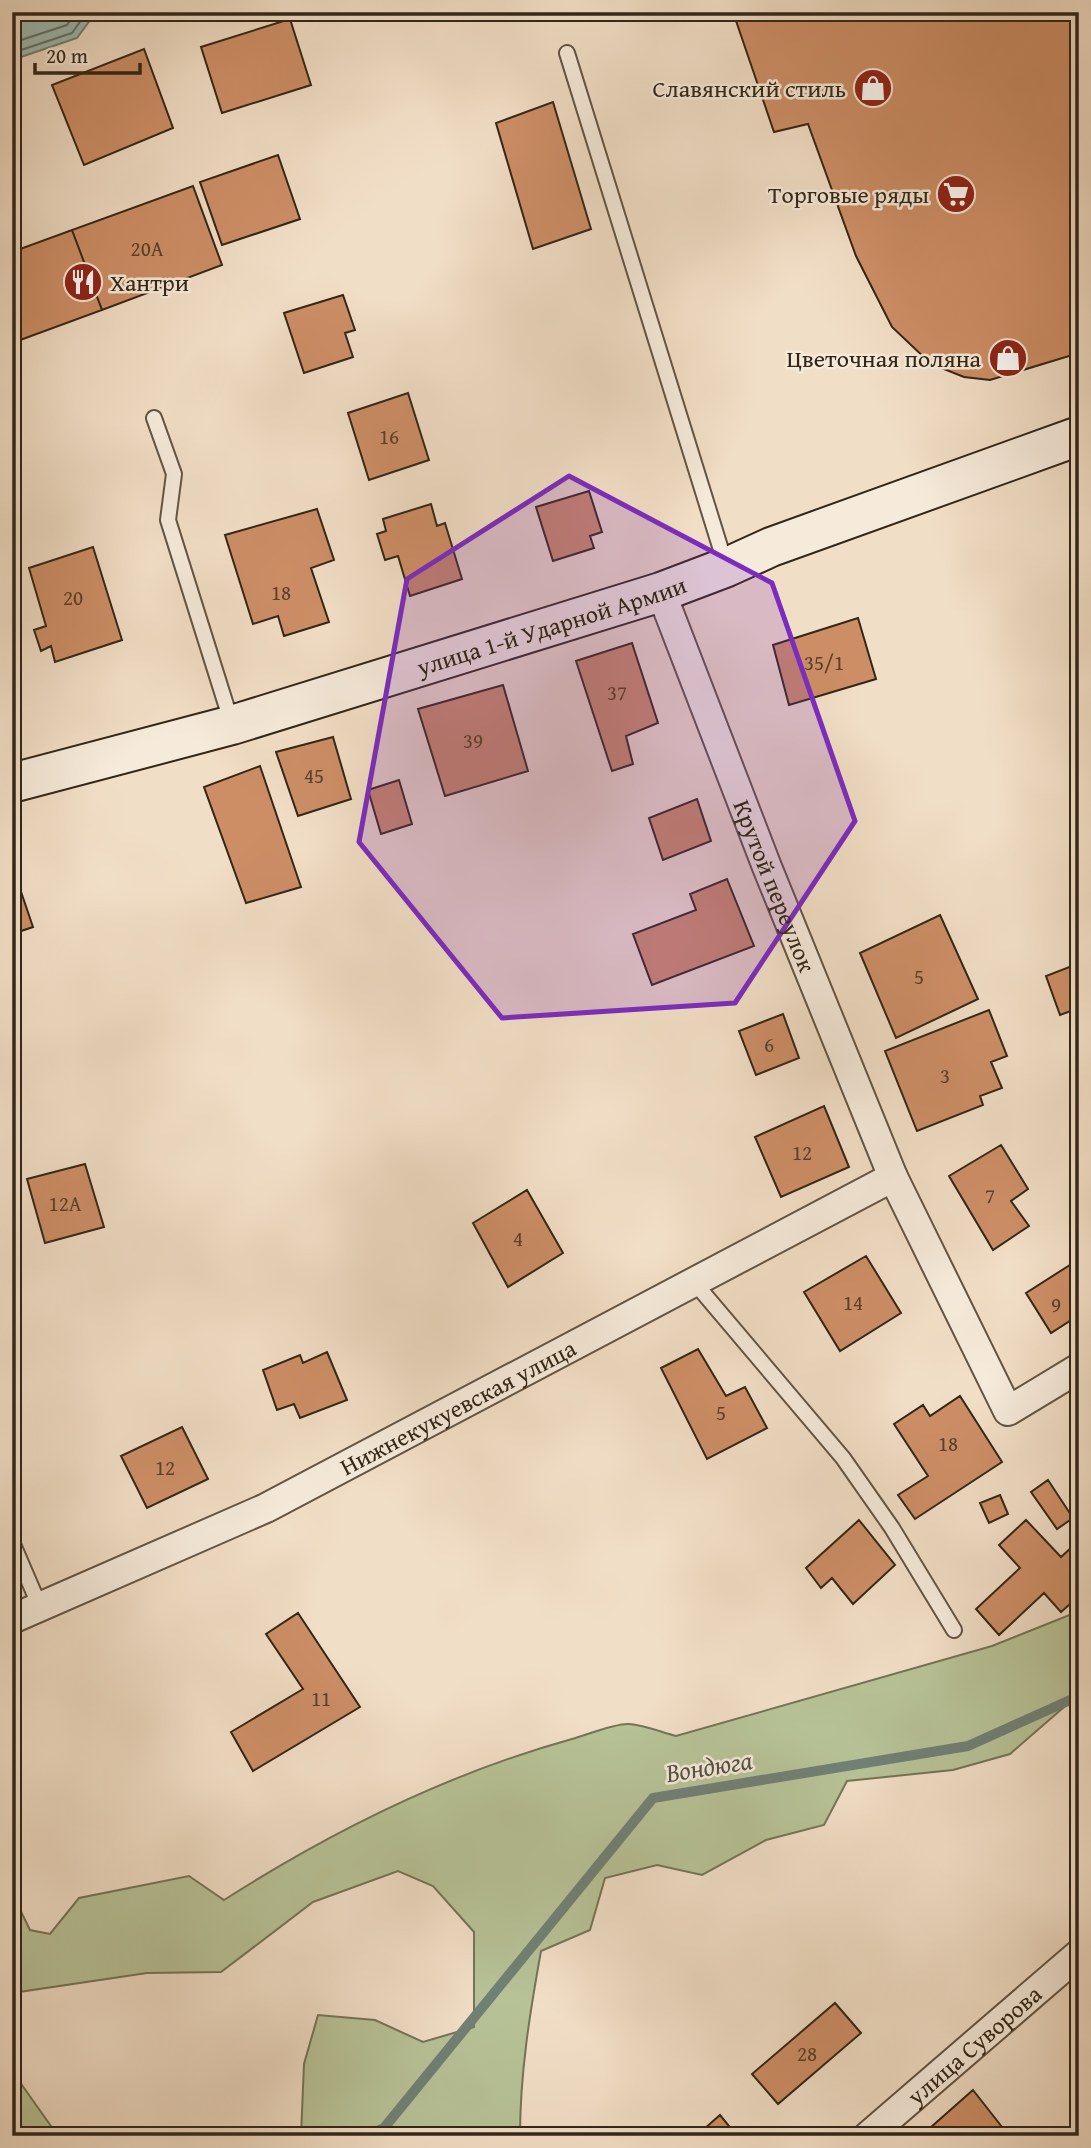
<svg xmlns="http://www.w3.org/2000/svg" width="1091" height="2148" viewBox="0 0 1091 2148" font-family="'Gentium Book Plus',serif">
	<rect width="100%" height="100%" fill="#f1dec6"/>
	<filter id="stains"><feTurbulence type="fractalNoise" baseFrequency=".00286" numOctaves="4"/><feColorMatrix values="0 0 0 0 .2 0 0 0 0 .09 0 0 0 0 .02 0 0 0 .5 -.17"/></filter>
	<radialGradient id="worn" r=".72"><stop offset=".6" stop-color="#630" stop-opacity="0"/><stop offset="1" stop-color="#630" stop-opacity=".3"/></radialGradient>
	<!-- green -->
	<path fill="#b7c297" stroke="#747457" stroke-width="2" d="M1072 1614H1079V1694L1010 1754 953 1770 847 1781 824 1825 766 1840 702 1875 657 1865 605 1878 590 1930 541 1951C530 2012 520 2073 520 2136H301L304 2064 318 2015 375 2020 423 2042 474 2027V1932L433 1886 398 1871 313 1902 221 1972 147 1973 12 1993V1893L30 1930 50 1934 79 1898 189 1876 224 1900C332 1831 449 1773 572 1739 587 1735 615 1723 629 1724 644 1725 661 1732 676 1736L992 1646Z
		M12 2071 58 2136H12Z"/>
	<!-- water -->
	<path fill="#9bbcb6" stroke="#718076" stroke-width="2" d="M12 12H96L77 38 12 60Z"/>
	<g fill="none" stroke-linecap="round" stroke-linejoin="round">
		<!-- shore -->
		<path stroke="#667166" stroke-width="2" d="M12 43 67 25 76 12
			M12 53 72 33 87 12"/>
		<!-- stream -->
		<path stroke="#718076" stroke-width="10" d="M365 2136 384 2128 653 1798 968 1746 1079 1696"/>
	</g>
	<!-- building -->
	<path fill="#cd8e66" stroke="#322617" stroke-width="2" d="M733 12H1079V353L990 380 964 377 931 364 892 327 856 256 808 124 774 132Z
		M290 19 311 85 222 113 201 47Z
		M144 49 173 128 84 165 52 85Z
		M553 102 591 229 533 249 496 123Z
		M278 155 300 219 222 245 200 182Z
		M193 186 222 265 102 310 72 230Z
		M72 230 102 310 12 343V252Z
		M343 295 355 330 345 333 353 357 304 373 284 313Z
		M408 393 429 460 369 480 348 413Z
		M589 491 602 532 590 536 594 548 553 561 536 507Z
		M431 504 437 526 445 523 462 579 410 596 398 556 385 560 377 534 386 531 383 519Z
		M317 509 334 560 311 568 329 622 284 636 278 616 253 624 225 535Z
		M93 547 122 640 55 662 51 646 41 651 34 630 46 626 29 568Z
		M858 618 876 679 789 705 773 645Z
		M632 643 658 723 626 736 633 764 612 771 576 661Z
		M503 685 528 771 445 796 418 709Z
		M333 737 351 799 298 816 276 752Z
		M260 766 301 887 246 903 204 787Z
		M399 780 412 824 381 834 368 790Z
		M697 799 711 841 663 860 649 818Z
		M13 868 33 927 12 934V869Z
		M727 879 754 946 652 985 633 934 696 910 690 894Z
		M940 915 978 999 896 1038 860 953Z
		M1077 964 1079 971V1008L1060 1015 1046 976Z
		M989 1010 1007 1056 991 1062 1002 1088 980 1096 983 1105 917 1131 885 1051Z
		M783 1014 799 1058 756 1075 739 1031Z
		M824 1106 849 1167 781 1197 755 1137Z
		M1001 1145 1028 1189 1011 1201 1029 1226 993 1250 949 1176Z
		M85 1164 104 1227 45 1243 27 1179Z
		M527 1190 563 1253 508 1287 473 1223Z
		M866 1256 901 1313 840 1351 804 1292Z
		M1073 1263 1079 1271V1315L1051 1333 1026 1293Z
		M698 1349 726 1396 745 1387 767 1428 707 1459 661 1368Z
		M327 1352 347 1400 300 1418 294 1404 277 1410 263 1370 300 1355 303 1363Z
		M960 1396 1002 1462 915 1519 898 1495 928 1476 894 1424 923 1405 930 1416Z
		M182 1427 208 1479 147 1508 121 1456Z
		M1048 1480 1073 1518 1057 1529 1031 1492Z
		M1000 1495 1008 1514 989 1523 980 1503Z
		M859 1520 895 1565 853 1604 832 1578 821 1588 806 1568Z
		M1026 1520 1061 1557 1072 1547 1079 1554V1596L1061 1612 1044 1593 999 1635 976 1609 1020 1568 999 1545Z
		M298 1613 360 1707 253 1771 231 1732 303 1689 266 1634Z
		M835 2003 861 2033 778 2104 752 2074Z
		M973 2090 1009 2136H935L930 2128Z
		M720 2115 737 2136H693L703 2130Z"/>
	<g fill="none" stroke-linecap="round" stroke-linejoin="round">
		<!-- lane casing -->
		<g stroke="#625443" stroke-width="18">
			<path id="lane" d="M567 53 726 566
				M154 418 174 474 168 520 232 724
				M694 1282 843 1458 892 1528 954 1630
				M12 1542 40 1607"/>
		</g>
		<!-- street casing -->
		<g stroke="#625443" stroke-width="32">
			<g id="street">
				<path id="s1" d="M661 592 767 867 893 1177 1008 1411 1079 1368"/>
				<path id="s2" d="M12 1619 266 1508 893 1177"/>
				<path id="s3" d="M868 2136 1079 1954"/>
			</g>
		</g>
		<!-- secondary casing -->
		<g stroke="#322617" stroke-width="42">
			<g id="secondary">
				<path id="s4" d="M12 783 232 725 661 592 727 567 771 547 1079 436"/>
			</g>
		</g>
		<!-- lane -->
		<use href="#lane" stroke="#f6eada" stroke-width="14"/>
		<!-- street -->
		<use href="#street" stroke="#f6eada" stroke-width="28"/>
		<!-- secondary -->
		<use href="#secondary" stroke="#f6eada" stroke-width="38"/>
	</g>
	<!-- marked area -->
	<path fill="#7b2cbf" fill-opacity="0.2" stroke="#7b2cbf" stroke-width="5" stroke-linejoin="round" d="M569 476 772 583 855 821 735 1003 502 1018 359 842 407 579Z"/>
	<!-- icons -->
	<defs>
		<g id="shop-disc" transform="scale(2.0125)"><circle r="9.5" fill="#8f2418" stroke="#f6eada"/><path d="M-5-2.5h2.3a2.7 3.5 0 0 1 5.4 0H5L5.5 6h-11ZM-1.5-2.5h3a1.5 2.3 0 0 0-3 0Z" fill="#fff"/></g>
		<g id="supermarket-disc" transform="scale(2.0125)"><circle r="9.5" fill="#8f2418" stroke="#f6eada"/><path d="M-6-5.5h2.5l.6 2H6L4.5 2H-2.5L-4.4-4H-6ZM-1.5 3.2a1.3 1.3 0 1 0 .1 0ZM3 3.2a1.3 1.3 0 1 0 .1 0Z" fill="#fff"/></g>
		<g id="restaurant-disc" transform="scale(2.0125)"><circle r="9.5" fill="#8f2418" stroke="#f6eada"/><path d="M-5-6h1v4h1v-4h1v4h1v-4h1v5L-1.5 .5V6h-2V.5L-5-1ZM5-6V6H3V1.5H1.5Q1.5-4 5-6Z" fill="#fff"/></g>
	</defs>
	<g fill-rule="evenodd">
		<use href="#shop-disc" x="873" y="88"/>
		<use href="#supermarket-disc" x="956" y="194"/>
		<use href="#restaurant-disc" x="83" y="282"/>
		<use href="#shop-disc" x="1008" y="358"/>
	</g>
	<g text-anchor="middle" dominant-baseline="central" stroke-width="5" stroke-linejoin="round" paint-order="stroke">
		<!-- number labels -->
		<g font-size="21" fill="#59402b">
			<text x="147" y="248">20А</text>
			<text x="389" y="436">16</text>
			<text x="281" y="592">18</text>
			<text x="73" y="597">20</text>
			<text x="824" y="662">35/1</text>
			<text x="617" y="692">37</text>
			<text x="473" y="740">39</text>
			<text x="314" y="775">45</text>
			<text x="919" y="976">5</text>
			<text x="769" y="1044">6</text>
			<text x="945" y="1075">3</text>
			<text x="802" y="1152">12</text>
			<text x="990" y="1195">7</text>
			<text x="65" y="1203">12А</text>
			<text x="518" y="1238">4</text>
			<text x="853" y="1302">14</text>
			<text x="1056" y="1304">9</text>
			<text x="721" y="1412">5</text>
			<text x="948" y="1443">18</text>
			<text x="165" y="1467">12</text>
			<text x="321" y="1698">11</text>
			<text x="807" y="2053">28</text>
		</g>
		<!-- poi labels -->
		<g font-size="24" fill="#322617" stroke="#f6eada" text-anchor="end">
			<text x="846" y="88">Славянский стиль</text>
			<text x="929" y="194">Торговые ряды</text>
			<text x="110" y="282" text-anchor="start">Хантри</text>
			<text x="981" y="358">Цветочная поляна</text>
		</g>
		<!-- street labels -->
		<g font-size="24" fill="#322617" stroke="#f6eada">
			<text stroke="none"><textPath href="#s4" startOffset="562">улица 1-й Ударной Армии</textPath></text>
			<text stroke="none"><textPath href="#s1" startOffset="315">Крутой переулок</textPath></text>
			<text stroke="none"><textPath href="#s2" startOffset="494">Нижнекукуевская улица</textPath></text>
			<text stroke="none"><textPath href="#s3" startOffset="140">улица Суворова</textPath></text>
		</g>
		<!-- water labels -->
		<g font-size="26" font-style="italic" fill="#525347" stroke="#f6eada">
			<text transform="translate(709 1766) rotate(-9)">Вондюга</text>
		</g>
	</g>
	<!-- margin -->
	<rect width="1091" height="2148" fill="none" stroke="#f1dec6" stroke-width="42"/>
	<rect x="14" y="14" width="1063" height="2120" fill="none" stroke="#322617" stroke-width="3.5"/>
	<rect x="21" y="21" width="1049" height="2106" fill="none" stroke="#322617" stroke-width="2"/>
	<!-- scale -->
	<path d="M35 63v10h105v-10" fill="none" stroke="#322617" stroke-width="3.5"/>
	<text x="46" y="63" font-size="21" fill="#322617" stroke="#f6eada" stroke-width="5" paint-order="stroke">20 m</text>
	<rect width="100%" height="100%" filter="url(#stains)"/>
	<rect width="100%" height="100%" fill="url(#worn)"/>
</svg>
